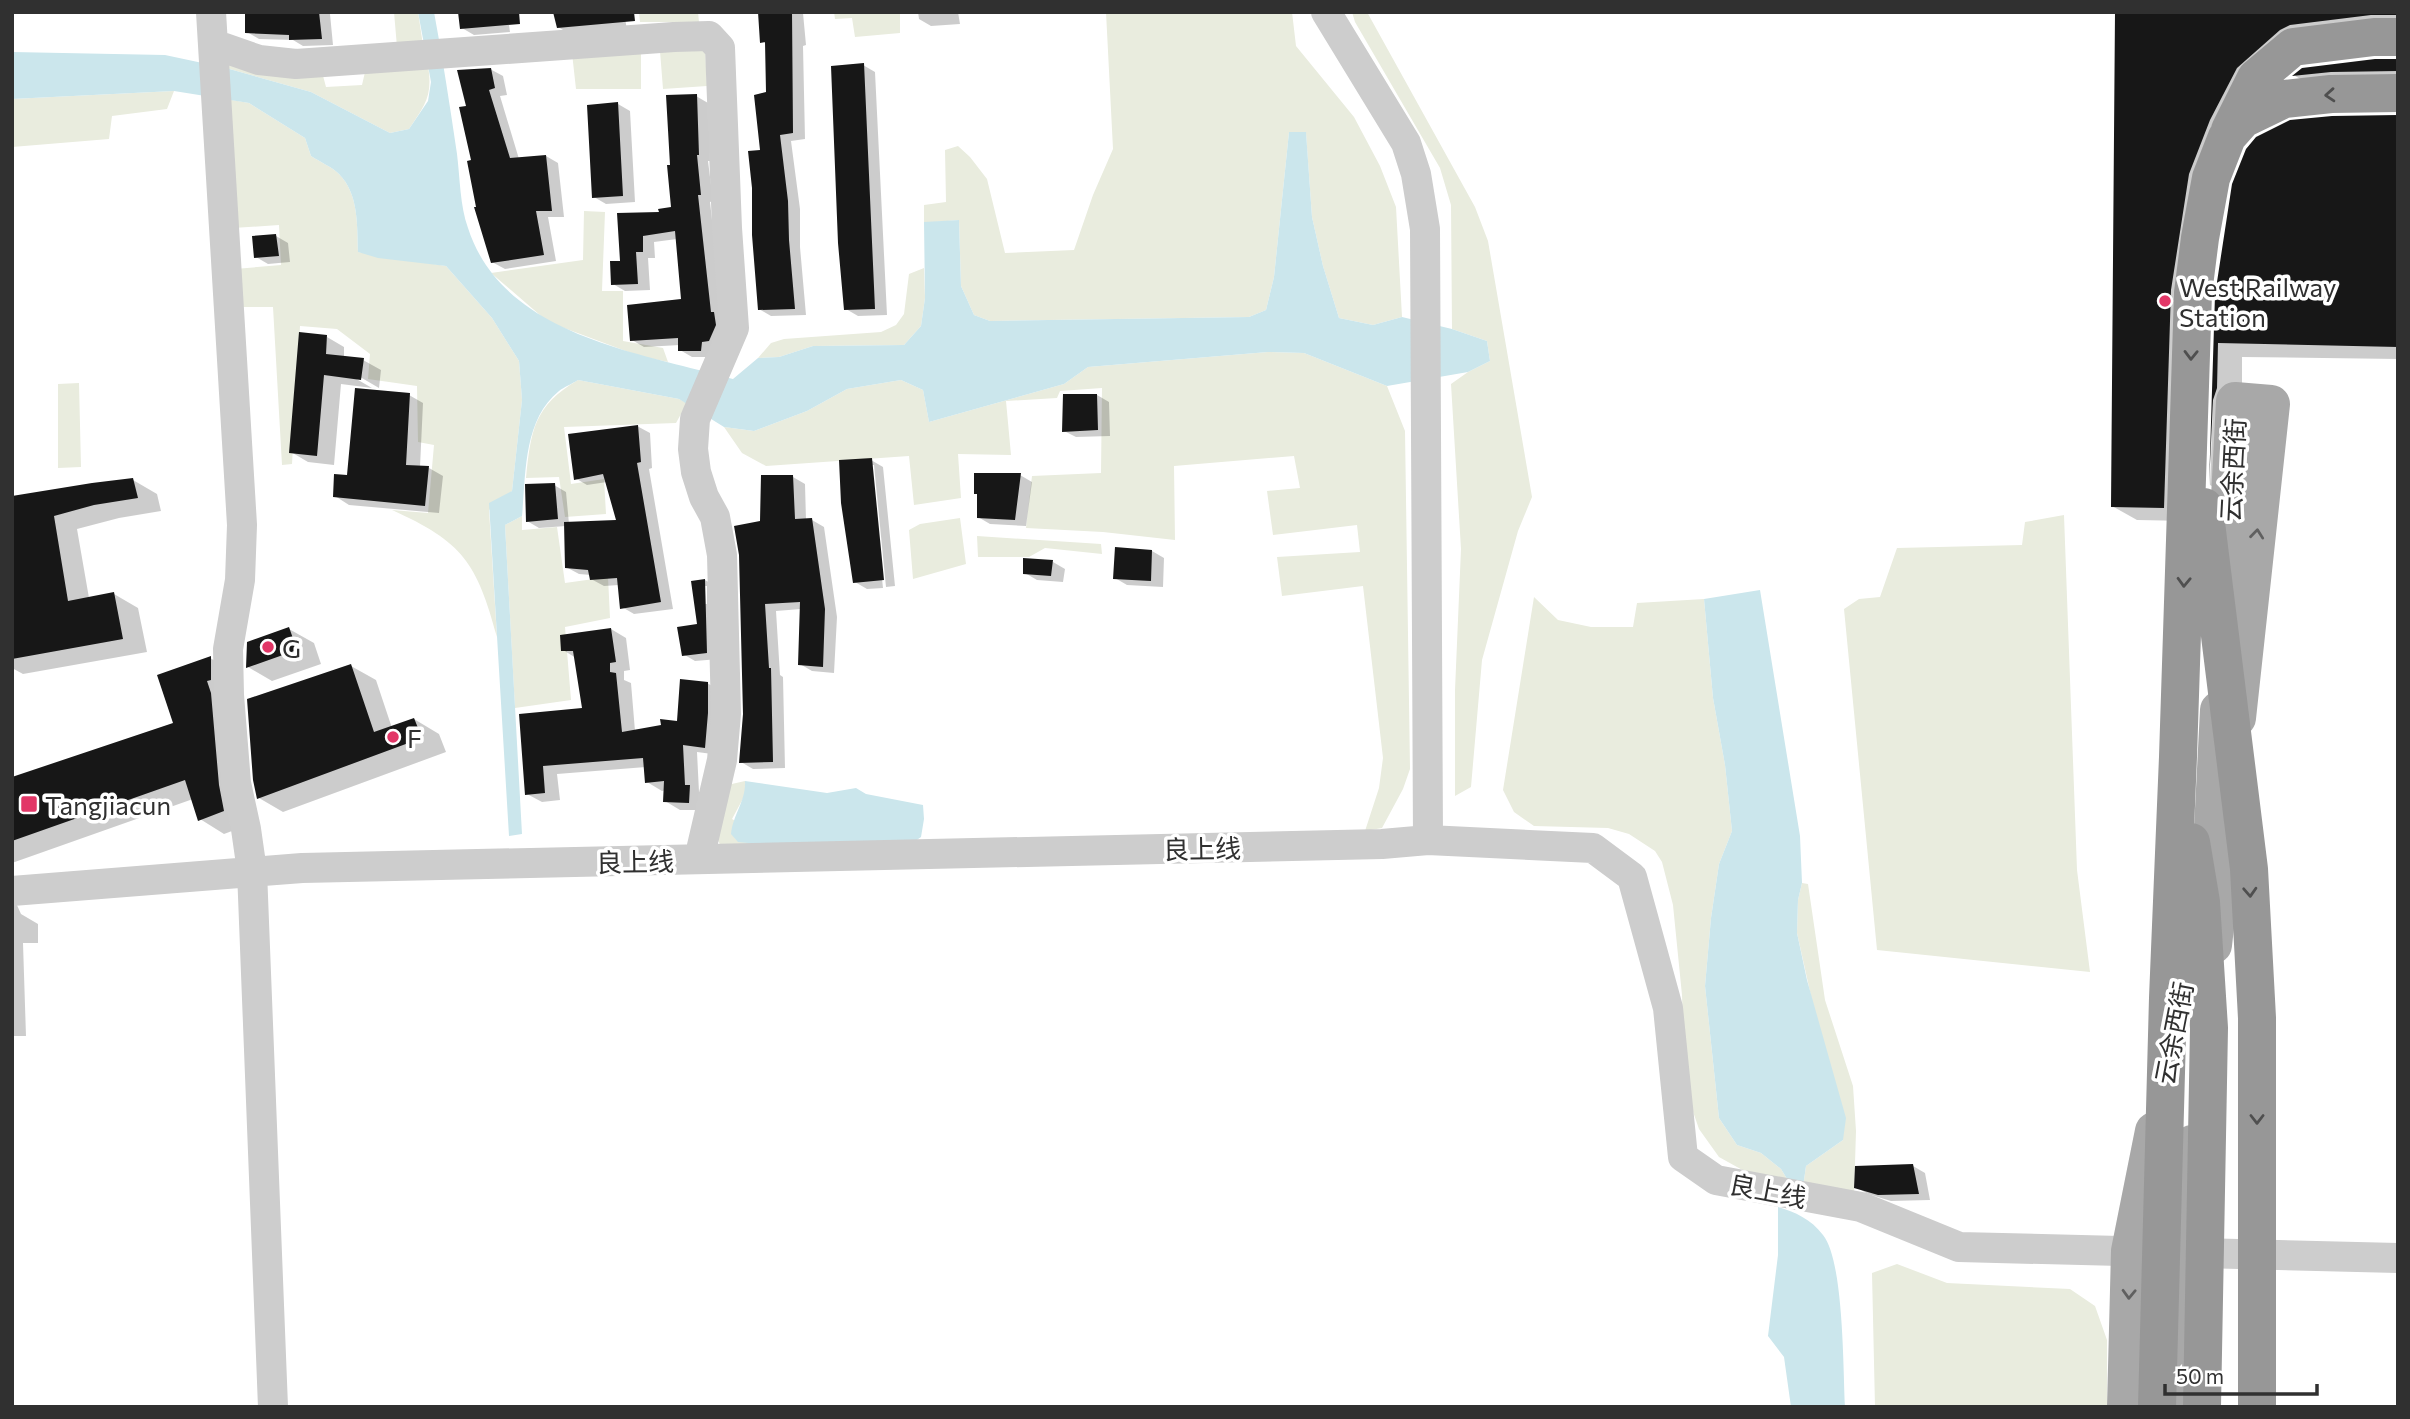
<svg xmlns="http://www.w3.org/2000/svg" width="2410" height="1419" viewBox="0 0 2410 1419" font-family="Commissioner,'Noto Sans SC',sans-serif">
	<rect width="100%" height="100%" fill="#fff"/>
	<!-- green -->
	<path fill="#e9ecde" d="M394 12H418L423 45 397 47Z
		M639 12H698L699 22H640Z
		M834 12H900V33L855 37 852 18 835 19Z
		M1106 12H1292L1296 46 1354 117 1380 166 1396 207 1402 317 1373 325 1339 318 1323 266 1312 217 1306 133 1289 132 1274 277 1266 310 1249 317 990 321 974 315 961 286 959 220 924 223V205L946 202 945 150 958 146 970 157 987 179 1005 253 1074 250 1093 195 1113 149Z
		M1352 12H1367L1475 207 1488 241 1532 497 1518 531 1482 660 1471 787 1455 796V690L1461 549 1451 384 1468 372 1490 361 1487 341 1452 329 1451 205 1440 168 1355 22Z
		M705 47 707 86 663 89 660 51Z
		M641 50V89H576L572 53Z
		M224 55 322 72 326 87 362 85 365 72 428 66C433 96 425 105 409 129L390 133 311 92 226 68Z
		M174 91 167 109 112 116 109 139 12 147V99Z
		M226 99 249 103 305 138 311 156C320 162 332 167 339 174 359 194 357 226 358 252L446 266 492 318 519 361 522 400 512 491 489 510 497 637C477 563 463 542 392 510L428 513 434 445 418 442 417 386 368 379 370 354 337 329 300 326 292 464 282 465 273 307H239L235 269 281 265 279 225 233 228Z
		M584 211 605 212 602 291H623V341L663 348 668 362 639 356 548 322 491 273 583 260Z
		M924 268 925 298 921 326 904 345 813 346 779 357 758 358 771 343 784 339 881 332 896 325 904 314 909 274Z
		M1268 352 1304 353 1387 386 1405 431 1410 769 1403 789 1382 828 1365 831 1379 788 1383 758 1363 586 1282 596 1277 557 1360 552 1357 525 1273 535 1267 491 1300 488 1294 456 1174 466 1175 540 1103 532 1026 528 1032 476 1101 473 1102 388 1060 391 1057 398 1006 401 1011 455 958 454 961 498 914 505 909 456 766 466 742 453 724 427 754 431 807 411 847 389 901 380 923 390 929 422 1064 384 1088 367Z
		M578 380 679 399 687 403 676 423 564 427 571 484 604 479 606 514 565 517 559 477 526 478C531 430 534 406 578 380Z
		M79 383 81 467 58 468V384Z
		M2064 515 2077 870 2090 972 1877 950 1844 609 1859 599 1880 597 1897 548 2022 545 2025 522Z
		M522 516V530L557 527 565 583 608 577 610 618 565 627 571 700 515 708 505 525Z
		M960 518 966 564 913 579 909 530 920 524Z
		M977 536 1101 544 1102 554 1045 548 1029 557H978Z
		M1534 597 1558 620 1591 627H1633L1637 603 1704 599 1713 698 1725 765 1732 831 1719 864 1711 918 1705 986 1719 1118 1737 1145 1761 1153 1781 1169 1792 1187 1755 1177 1719 1157 1699 1129 1690 1103 1684 1062 1682 995 1673 905 1662 862 1655 851 1629 834 1608 828 1534 826 1514 812 1503 790Z
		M745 781 746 793 732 819 781 846 722 849 717 838 723 786Z
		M1802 883 1808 884 1825 1000 1853 1086 1856 1131 1854 1195 1803 1187 1806 1166 1843 1140 1797 933 1798 900Z
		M1897 1264 1947 1283 2070 1289 2095 1306 2107 1340V1407H1875L1872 1273Z"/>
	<!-- water -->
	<path fill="#cbe6ec" d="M418 12H434C443 60 450 107 457 154 460 178 460 206 468 228 503 336 639 352 733 379L758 358 779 357 813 346 904 345 921 326 925 298 924 222 959 220 961 286 974 315 990 321 1249 317 1266 310 1274 277 1289 132H1306L1312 217 1323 266 1339 318 1373 325 1402 317 1452 329 1487 341 1490 361 1468 372 1387 386 1304 353 1268 352 1088 367 1064 384 929 422 923 390 901 380 847 389 807 411 754 431 724 427 679 399 578 380C572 384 564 387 559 391 523 420 526 475 522 516L505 525 522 834 509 836 489 503 512 491 522 400 519 361 492 318 446 266 378 258 358 252C357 226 359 194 339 174 332 167 320 162 311 156L305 138 249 103 174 91 12 99V52L165 55 226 68 311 92 390 133 409 129 428 101 431 82Z
		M1760 590 1800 836 1802 883 1798 900 1797 933 1807 980 1846 1118 1843 1140 1806 1166 1803 1187H1792L1781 1169 1761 1153 1737 1145 1719 1118 1705 986 1711 918 1719 864 1732 831 1725 765 1713 698 1704 599Z
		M745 781 827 793 856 788 866 794 923 805 924 819 921 837 911 844 781 846 738 842 731 834C733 814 746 801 745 781Z
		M1778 1207C1795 1212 1811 1219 1823 1235 1844 1261 1843 1369 1845 1407H1791L1784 1357 1768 1336 1778 1255Z"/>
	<!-- shadow -->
	<path fill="#0003" fill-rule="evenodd" d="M239 12H327L330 14 333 45 303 46 293 40 259 39 247 32V14Z
		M507 12 510 32 474 35 462 28Z
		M624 12 627 30 570 34 558 27Z
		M760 12 803 13 806 45 803 46 805 139 791 141 800 209V247L806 315 771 316 759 309 762 151 768 93 767 44 762 42Z
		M918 12H958L960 24 931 26 919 19Z
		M2117 12H2398V29L2304 44 2214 189 2189 521 2137 520 2112 506Z
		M2398 59V85L2319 89 2295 76 2303 70Z
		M863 65 875 72 887 315 858 316 846 309Z
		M490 69 503 76 507 95 500 96 519 159 546 156 558 163 564 217H548L556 261 505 269 492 262 474 162 468 107Z
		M696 96 708 103 710 161H708L713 201 710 202 723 318 713 357H692L680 350V345L644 347 632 340 682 301 677 239 654 242 655 258H648L650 290 625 291 613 284 622 263 661 214 672 209V166Z
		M618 104 630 111 635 202 606 204 594 197Z
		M2398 117V359L2242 357V403L2233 498 2210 485 2217 295Z
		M276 236 288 243 290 262 268 264 256 257Z
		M327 337 344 347V358L363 360 381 370 379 388 355 374 353 377 372 388 341 384 334 465 308 462 291 452Z
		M409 395 423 403 420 467 429 468 443 476 439 513 349 505 335 496Z
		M1097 395 1109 402 1110 436 1076 437 1064 431Z
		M637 426 650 433 652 468 649 469 673 609 634 614 622 607 619 585 604 586 591 579V575L579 574 566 567V526L539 528 527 521 554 485 566 492 569 524 618 522 607 482 587 485 575 478Z
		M871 460 883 467 895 586 886 587 874 465H870L883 588 867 589 855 582 842 503 840 462Z
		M1020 475 1032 482 1026 526 990 524 978 517Z
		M793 477 805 484 806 520H812L824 527 837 617 834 673 812 671 800 664 801 609 776 611 780 675 783 677 785 768 753 769 741 762 762 523Z
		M133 480 157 494 161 511 119 518 77 529 89 598 114 594 138 608 147 652 23 674 12 668V498Z
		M1152 551 1164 558 1163 587 1127 585 1115 578Z
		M1053 562 1065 569 1063 582 1037 580 1025 573Z
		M705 580 717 587 719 659 695 661 683 654 679 628 699 626 693 582ZM704 586H707V604H704Z
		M289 629 314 643 321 664 272 681 248 667Z
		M611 629 626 638 630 670 624 671V680L631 683 635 731 678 723 707 683 722 692 720 755 697 752 699 792 704 795 703 810H680L665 801 666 790 662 791 647 782 646 767 557 774 560 800 542 802 527 794 521 715 584 710 576 658 563 650Z
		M210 658 235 672 248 825 224 834 200 819 193 799 12 863V778L175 724Z
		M351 666 376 680 392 728 414 719 439 734 446 752 283 812 259 798Z
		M12 894 21 914 38 924V943H23L26 1036H12Z
		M1913 1166 1925 1173 1930 1200 1891 1201 1868 1194 1856 1187Z"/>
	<!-- building -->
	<path fill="#171717" d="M245 12H319L322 39 289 40V35L245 33Z
		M458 12H519L520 24 460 29Z
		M553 12H634L635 21 557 28Z
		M758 12H792L793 133 780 135 788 201 789 240 795 309 758 310 752 235V188L748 151 760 150 754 95 766 92 765 42 760 43Z
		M2115 12H2398V15H2371L2290 25 2280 30 2237 68 2210 120 2189 174 2171 290 2164 508 2111 507Z
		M2375 59H2398V71L2331 72 2292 76 2302 68Z
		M864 63 875 309 844 310 838 243 831 66Z
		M491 68 495 88 489 90 510 158 546 155 552 211H536L544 255 491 263 474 207H476L467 161 471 160 459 107 466 106 457 70Z
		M697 94 699 155H697L701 195H698L711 312H714L716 325 709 341 702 342 701 351H678V338L630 341 627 305 681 299 675 231 643 236V252H636L638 284 611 285 610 261H620L617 213 659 212 658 209 671 207 667 165H670L666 95Z
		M618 102 623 196 592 198 587 105Z
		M2398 115V347L2218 343 2217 388 2213 400 2209 486 2215 295 2232 184 2246 149 2256 137 2290 120 2332 116Z
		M276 234 279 256 254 258 252 236Z
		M299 332 327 335 326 354 364 358 361 380 324 375 317 456 289 453Z
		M355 388 410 393 406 465 429 466 425 506 333 497 334 474 347 475Z
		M1063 394H1097L1098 430 1062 432Z
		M638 425 641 462 637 463 661 602 620 609 617 578 590 580 588 570 565 568 564 522 616 520 603 474 574 480 568 434Z
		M872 458 884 580 853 583 841 503 839 460Z
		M974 473H1021L1015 520 977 518V494H974Z
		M761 475H793L795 519 812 518 825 609 823 667 798 665 800 602 765 604 769 668H771L773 762 739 763 743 714 739 555 734 526 760 521Z
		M133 478 138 498 94 505 54 516 68 601 114 592 123 639 12 659V496L92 483Z
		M555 483 558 519 526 522 525 484Z
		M1115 547 1152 550 1151 581 1113 579Z
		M1023 558 1053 560 1051 576 1023 574Z
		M705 579 707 653 682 656 677 627 697 624 691 581Z
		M289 627 297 650 246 668 247 642Z
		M611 628 616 662 610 663V672L616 673 622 732 661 725 660 719 677 721 680 679 708 682V713L705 748 683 745 685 785H690L689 803 663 802 664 781 645 783 643 758 543 766 545 793 525 795 519 714 582 708 573 651H561L560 635Z
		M211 656V680L207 681 211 693 219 785 224 811 198 821 185 780 12 841V777L173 723 157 675Z
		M351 664 374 732 414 718 422 738 257 799 253 780 247 699Z
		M1913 1164 1919 1194 1878 1195 1854 1188 1855 1166Z"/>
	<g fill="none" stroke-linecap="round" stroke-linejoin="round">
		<!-- minor -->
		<path stroke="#cdcdcd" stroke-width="30" d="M211 12 242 525 240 580 228 649 229 695 236 783 246 829 252 871 273 1407
			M1326 12 1406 143 1416 174 1425 229 1428 840
			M213 44 259 60 296 64 674 37 709 36 720 48 727 228 734 328 695 419 693 449 696 472 704 497 715 517 722 555 726 714 722 760 699 859
			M12 891 302 868 1382 844 1428 840 1593 848 1632 877 1668 1008 1683 1157 1716 1180 1861 1207 1959 1247 2398 1258"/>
		<!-- major -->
		<path stroke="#a8a8a8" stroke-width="38" d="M2225 594 2235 401 2271 404 2237 718
			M2200 893 2213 829 2219 710
			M2213 945 2231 782
			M2126 1407 2130 1251 2154 1131
			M2179 1407 2181 1252 2192 1144"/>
		<!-- highway -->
		<path stroke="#979797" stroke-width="38" d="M2230 130 2256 78 2293 47 2374 37H2398
			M2204 507 2249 869 2257 1018V1407
			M2191 842 2201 902 2209 1028 2202 1407
			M2157 1407 2168 998 2178 757 2193 293 2200 238 2211 178 2227 137 2243 119 2284 99 2331 94 2398 93"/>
	</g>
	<!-- one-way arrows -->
	<defs><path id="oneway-chevron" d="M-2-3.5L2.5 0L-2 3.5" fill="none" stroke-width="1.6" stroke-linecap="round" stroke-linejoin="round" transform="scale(1.75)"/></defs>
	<g stroke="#4f4f4f">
		<use href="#oneway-chevron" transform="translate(2330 95) rotate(176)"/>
		<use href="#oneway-chevron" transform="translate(2191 355) rotate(91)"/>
		<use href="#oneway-chevron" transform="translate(2184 582) rotate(92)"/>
		<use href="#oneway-chevron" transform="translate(2250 892) rotate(87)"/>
		<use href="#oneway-chevron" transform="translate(2257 1119) rotate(90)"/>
	</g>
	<g stroke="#606060">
		<use href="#oneway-chevron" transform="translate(2257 534) rotate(-84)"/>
		<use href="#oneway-chevron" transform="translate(2129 1294) rotate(92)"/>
	</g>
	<!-- markers -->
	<g fill="#e23767" stroke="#fff" stroke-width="2.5">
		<circle cx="2165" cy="301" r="7"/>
		<circle cx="268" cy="647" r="7"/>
		<circle cx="393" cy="737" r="7"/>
		<rect x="20" y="795" width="18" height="18" rx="3.5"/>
	</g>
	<g text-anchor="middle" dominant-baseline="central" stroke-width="7" stroke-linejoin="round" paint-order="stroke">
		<!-- poi labels -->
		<g font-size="26" fill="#303030" stroke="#fff" text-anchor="start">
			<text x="2179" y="286">West Railway<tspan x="2179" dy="30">Station</tspan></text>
			<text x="282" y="647">G</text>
			<text x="407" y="737">F</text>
			<text x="45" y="804">Tangjiacun</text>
		</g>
		<!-- street labels -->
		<g font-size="26" fill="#303030" stroke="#fff">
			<text transform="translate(2232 470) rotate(-87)">云余西街</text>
			<text transform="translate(1202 848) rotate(-1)">良上线</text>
			<text transform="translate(635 861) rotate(-1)">良上线</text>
			<text transform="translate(2173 1033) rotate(-79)">云余西街</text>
			<text transform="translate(1768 1190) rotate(11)">良上线</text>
		</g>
	</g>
	<!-- border -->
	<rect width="2410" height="1419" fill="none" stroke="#303030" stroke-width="28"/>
	<!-- scale -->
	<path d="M2165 1384v10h152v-10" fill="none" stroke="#303030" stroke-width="3.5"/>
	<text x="2176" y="1384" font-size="21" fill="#303030" stroke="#ffffff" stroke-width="5" paint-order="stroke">50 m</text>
</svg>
